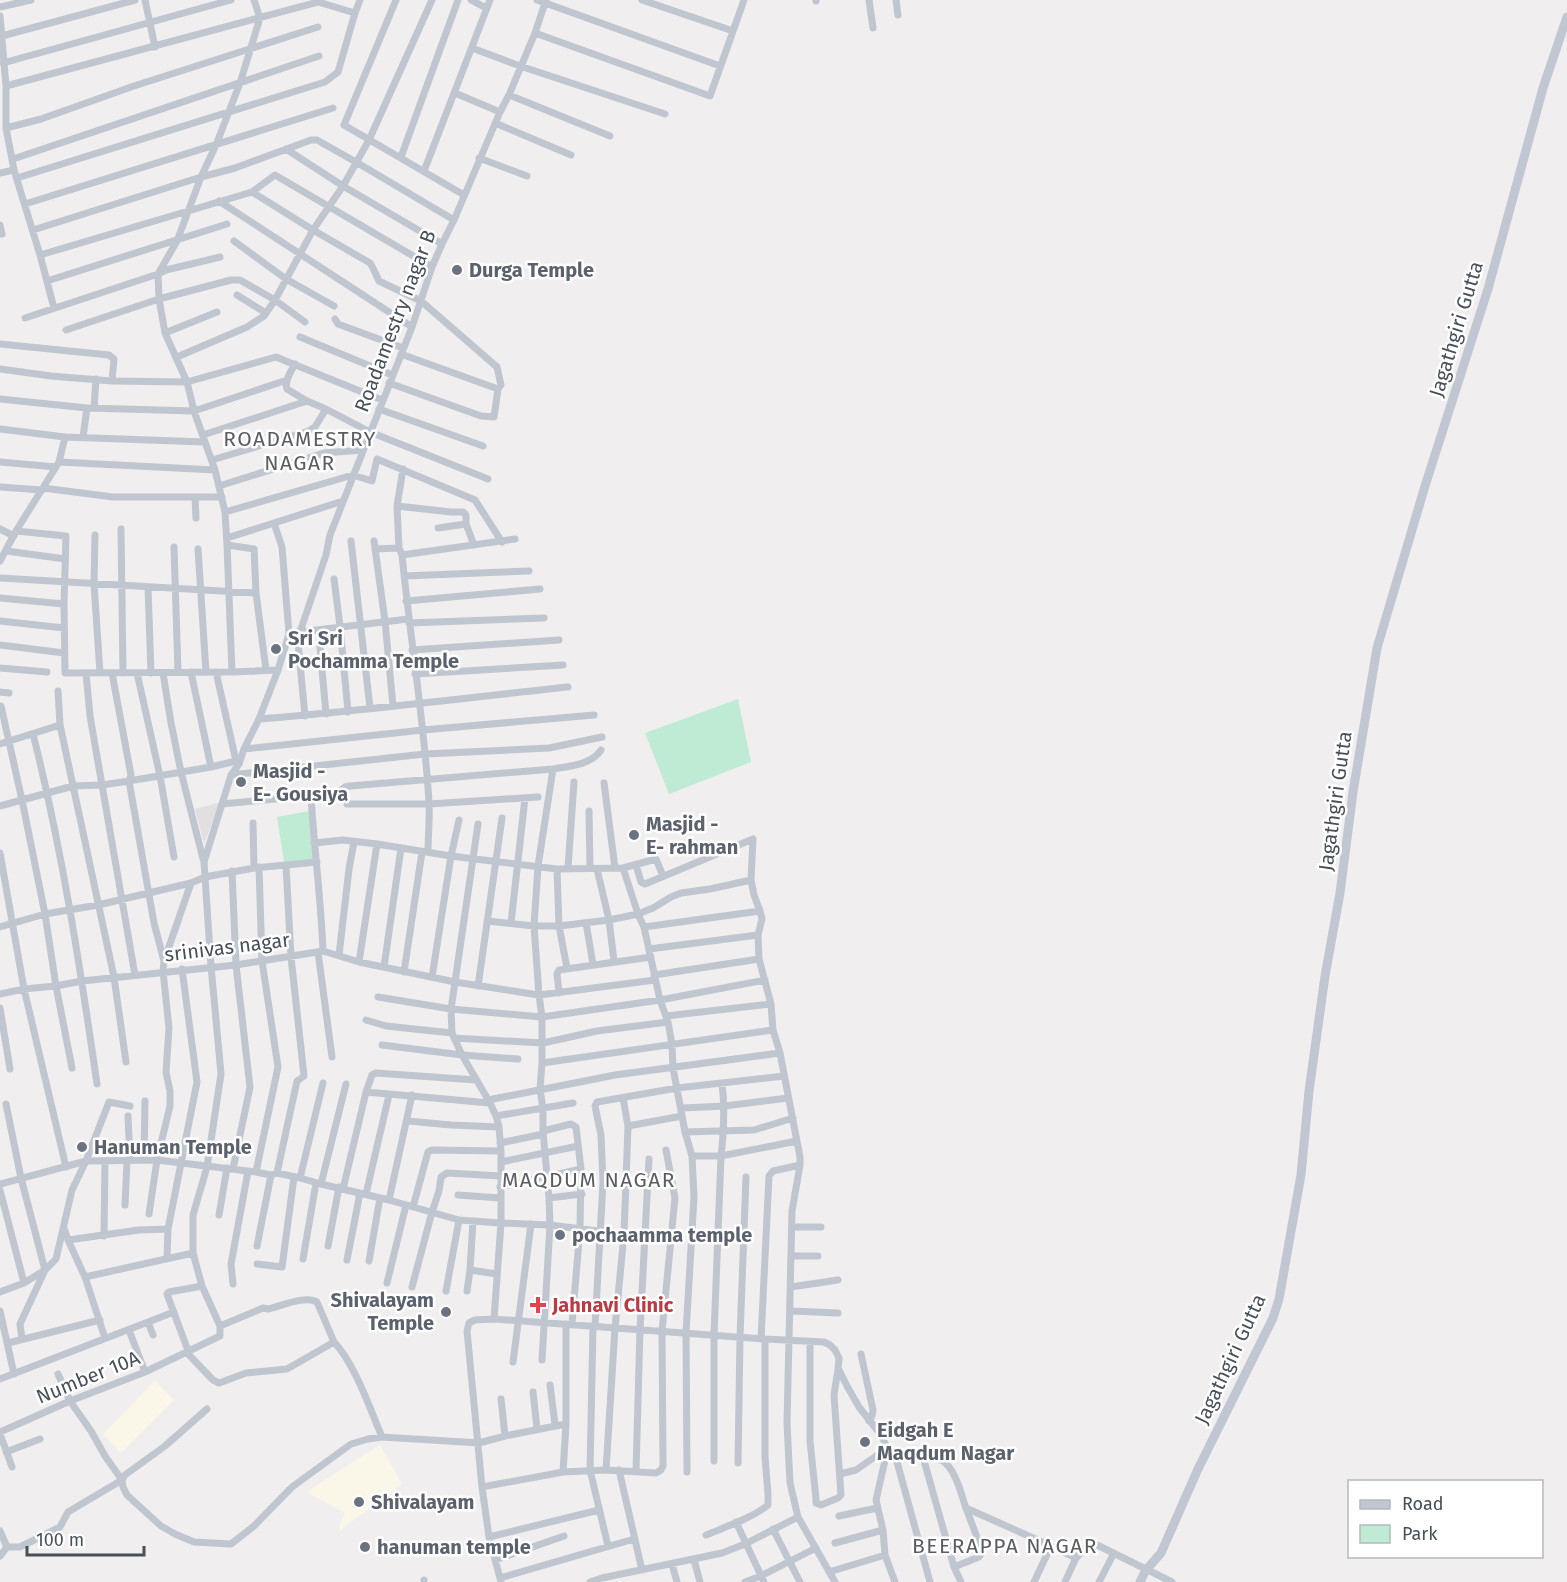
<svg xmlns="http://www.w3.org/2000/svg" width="1567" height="1582" viewBox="0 0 1567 1582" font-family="'Fira Sans',sans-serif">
	<rect width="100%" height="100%" fill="#f0eeee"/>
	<!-- commercial -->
	<path fill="#faf7e8" d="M155 1381 174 1400 121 1453 103 1434Z
		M380 1445 402 1484 339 1531 340 1528 339 1526 345 1513 306 1492Z"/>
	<!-- education -->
	<path fill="#e1dfdf" d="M221 802 204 843 195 809Z"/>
	<!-- green -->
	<path fill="#bfebd4" d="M738 699 751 762 669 794 645 733Z
		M309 811 314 860 284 862 277 817Z"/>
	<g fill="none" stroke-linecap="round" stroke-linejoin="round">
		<!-- street -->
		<path stroke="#bfc6cf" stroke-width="7" d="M145 0 155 47
			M254 0 260 18 240 83 216 145 201 177 177 241 158 274 159 299 165 333 187 382 194 411 215 470 225 512 227 545 254 549 256 593 266 670
			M396 0 344 125 464 195
			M471 0 486 8
			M537 0 720 66
			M642 0 733 31
			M869 0 873 28
			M896 0 898 15
			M816 1V0
			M0 7 31 0
			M0 16 6 86V128L14 170 40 255 54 308
			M535 33 710 96 744 0
			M2 36 135 0
			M472 48 520 66 665 114
			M3 63 231 0
			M6 86 318 2 355 13
			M455 93 500 112
			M509 95 610 136
			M495 123 571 155
			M6 128 41 119 134 86 318 27
			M286 149 343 186 442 244
			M401 157 458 0
			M479 158 527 176
			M13 159 319 56
			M424 171 490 0
			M0 173 14 170
			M17 178 325 82 338 72 355 13 360 0
			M252 192 313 230 370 263C374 269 376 275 379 281L421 301 497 367 501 385 498 389 494 417 481 416 389 383
			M219 201 412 327
			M25 204 333 108
			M0 225 2 234
			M33 230 201 177 235 168 311 140H317L356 162 454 220
			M234 241 286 279 334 306
			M40 255 252 192 275 175 432 267
			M47 281 227 224
			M237 295 266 313
			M25 318 158 274 166 270 220 257
			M335 319 338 324 403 348
			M66 330 159 299 231 280H240L275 300 305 322
			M165 333 217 312
			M300 337 392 375
			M0 344 109 355 114 359 112 381
			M401 354 498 389
			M177 357 247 327 264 316 275 300 313 230 343 186 369 140 432 0
			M0 369 51 376 112 381 187 382 276 357 382 400
			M0 399 87 408 194 411 287 380
			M94 408 96 379
			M326 409 370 432 488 479
			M379 409 483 446
			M0 429 65 437 205 442
			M203 435 307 401
			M83 437 87 408
			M212 460 309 431 315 427 326 409 307 401 287 389C284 381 291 371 295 364
			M0 462 56 467
			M59 462 215 470
			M219 486 324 453 363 450
			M0 487 42 490
			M43 488 113 497H222
			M195 497 196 518
			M397 506 403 469
			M225 512 353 475 372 481 377 459 475 500 502 542
			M274 523 282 547 289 634
			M438 528 466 524
			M0 529 14 536
			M121 529 123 673
			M16 531 66 536 64 604 65 673 232 672 278 670
			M95 535 94 584 100 673
			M227 538 343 501
			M351 541 370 708
			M374 541 385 621 393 706
			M227 545 232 672
			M174 547 178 672
			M198 549 206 672
			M375 549 399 548
			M7 551 65 559
			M402 555 515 539
			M0 561 16 531 59 462 65 437
			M404 576 529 571
			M0 578 256 593
			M334 579 340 626 348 712
			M148 587 151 673
			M0 598 64 604
			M406 601 540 589
			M0 621 64 628
			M409 623 544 618
			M297 632 305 716
			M300 632 408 619
			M0 645 64 653
			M320 647 326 714
			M412 650 559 640
			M0 668 47 672
			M191 672 211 767
			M216 672 236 761
			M86 673 90 716 135 975
			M112 673 131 775 129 781 154 923 164 961
			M137 673 160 776 174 857
			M163 673 171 723 181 772 203 859
			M415 674 563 665
			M58 691 60 725 114 977 126 1062
			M0 692 9 693
			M1 706 22 800 45 914 56 986 72 1068
			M259 719C362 711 465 698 568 687
			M33 734C62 849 80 966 97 1084
			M0 744 60 725
			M244 749 423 730 594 715
			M231 775 425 754 549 748 602 737
			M604 783 615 868
			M311 796C314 848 321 899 323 951
			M222 804 337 793 345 787 350 786 553 769C570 766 591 765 601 750
			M347 804H429L538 797
			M0 806 73 786 102 785 129 781 211 767 236 761 239 764
			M589 811 590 868
			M253 823 254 868
			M314 843 343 840 377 844 451 856 557 869 623 868 638 914 644 927 660 1000 668 1022 672 1045 673 1068 685 1132 692 1156
			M428 852C428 836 430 818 429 802 424 719 410 637 402 555L399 548 397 506 451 512H463L466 515V524L474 545
			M0 853 24 989 66 1167
			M636 865 641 882 645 884 753 839 751 880 754 895 760 911 762 919 758 935 759 959 771 1004 773 1030 780 1053 800 1157V1165L792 1211 787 1423 790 1483 798 1517 835 1582
			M568 868 574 782
			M623 868 656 859 663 876
			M557 869 559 926 567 968
			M597 869 609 920 614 961
			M232 871 236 965 250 1087 233 1169
			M487 921 534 926H559L609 920 638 914 653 908 671 897 681 893 710 889 751 880
			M511 923 525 798
			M586 923 593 964
			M0 927 45 914 98 905 191 883
			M644 927 760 911
			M649 949 758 935
			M318 952 332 1057
			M339 955 349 869 354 842
			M359 962 377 844
			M384 967 401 848
			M404 972 422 852
			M654 975 759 959
			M432 977 451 856 459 820
			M478 986 502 818
			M559 993 557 974 559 970 651 957
			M0 994 24 989 56 986 82 981 236 965 323 951 359 962 455 982 478 824
			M378 997 451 1009 542 1017 660 1000 765 980
			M0 1008 10 1069
			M666 1016 771 1004
			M366 1020 386 1026 452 1033
			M454 1038 543 1043 597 1031 668 1022
			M382 1045 462 1055 518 1059
			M542 1063 773 1030
			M366 1092 490 1103
			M623 1098 628 1126
			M488 1100 615 1075 780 1053
			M682 1108 725 1106 788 1098
			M128 1116 130 1160
			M496 1116 573 1103
			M408 1121 451 1125 499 1127
			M543 1131 571 1124 576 1127 581 1169 580 1228
			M685 1132 754 1130 793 1118
			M500 1143 543 1134
			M144 1160 145 1101
			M501 1162 578 1146
			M256 1172 278 1067 262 961 259 867
			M277 1173 297 1081 304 1076 291 957 286 865
			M300 1178 323 1083
			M0 1184 86 1161 157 1160 256 1172 271 1175 277 1173 300 1178 321 1184 389 1200 459 1220 501 1223 550 1225 645 1237 672 1239
			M321 1184 346 1084
			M500 1187 581 1169
			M343 1189 366 1092 372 1075 376 1073 476 1080
			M0 1190 24 1283
			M366 1194 389 1095
			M458 1195 500 1198
			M549 1198 582 1194
			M389 1200 412 1095
			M125 1205 127 1161
			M413 1207 428 1152 432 1150 501 1151
			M149 1214 157 1160 170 1106V1091L166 1072 169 1028 163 971 164 961 191 883 205 877 204 862 231 775 239 764 244 749 259 719 278 670 289 634 300 632 326 555 330 535 412 327 432 267 442 244 454 220 500 112 509 95 535 33 546 0
			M219 1215 227 1168
			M473 1221 470 1270 497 1274
			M792 1227H821
			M64 1228 68 1240 85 1277 105 1338
			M104 1236 105 1161
			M68 1240 139 1230 168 1229
			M257 1246 271 1175
			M328 1246 339 1187
			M792 1256H818
			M167 1258 168 1229 197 1082 182 969
			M303 1259 316 1183
			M347 1260 360 1193
			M369 1261 380 1198
			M257 1264 282 1267 294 1177
			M85 1277 193 1253
			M387 1283 406 1205
			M233 1284 231 1264 248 1171
			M202 1286 169 1292 167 1294 190 1356 213 1380 219 1383 246 1373 287 1369 334 1342C355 1364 370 1409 382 1437
			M412 1287 432 1212 439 1191 441 1177 447 1173 501 1176
			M791 1287 838 1280
			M446 1291 459 1220
			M467 1291 470 1270
			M0 1292 24 1283 45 1270 21 1178 6 1104
			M0 1311 14 1374
			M791 1311 838 1313
			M494 1319 765 1339 824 1342 830 1345 835 1350 839 1358 838 1368 847 1386 859 1407 881 1435 885 1443 886 1456 876 1500 883 1530 885 1555 895 1582
			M148 1322 153 1335
			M572 1324 580 1228
			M220 1326 263 1308 268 1309C281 1306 306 1295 317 1302L334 1342
			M593 1326 590 1470 608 1546
			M595 1326 603 1182 601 1135 595 1106 597 1102 677 1088 784 1076
			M129 1330 145 1372
			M22 1339 20 1324 45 1270 56 1259 72 1190 86 1161 109 1102 130 1106
			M761 1339 769 1176 773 1171 800 1165
			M810 1342V1441L816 1499V1503L821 1505 838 1498 841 1495 834 1395 838 1369
			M8 1343 100 1320
			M861 1354 873 1410 872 1416 869 1421
			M542 1360 550 1225 549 1198 543 1131V1109L540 1089 542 1063V1017L539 995 534 926 538 866 553 769
			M513 1362 531 1224
			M58 1374 70 1401 91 1431 105 1456 122 1480 123 1487 127 1495 161 1526 175 1534 194 1542 231 1544 254 1526 292 1487 351 1444 368 1439 382 1437 479 1443 505 1436 566 1424
			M0 1379 174 1312
			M550 1385 555 1425
			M533 1392 537 1429
			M501 1399 505 1436
			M0 1432 70 1401 145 1372 220 1336V1326L202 1286 193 1253V1215L207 1167 221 1074 211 966 205 877 254 868 317 862
			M0 1434 12 1467
			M894 1451 930 1582
			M6 1452 40 1439
			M923 1457 954 1567 961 1582
			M714 1461V1335L721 1156C724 1131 725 1108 722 1083
			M738 1463 740 1337 746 1177
			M606 1470 615 1328 624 1234 628 1126 682 1116
			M619 1470 642 1570
			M636 1471 640 1330 649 1159
			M563 1472 566 1424V1324
			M687 1472 686 1333 694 1197 692 1156H721L797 1141
			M840 1474 856 1470 886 1449C900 1453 933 1455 943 1461 956 1470 961 1494 966 1508L1051 1546
			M482 1487 563 1472 606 1470 656 1473 661 1470 663 1466 662 1331 675 1198 666 1150
			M839 1516 877 1508
			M736 1522 764 1582
			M773 1529 800 1582
			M0 1531 7 1547
			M706 1535C725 1527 752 1518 768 1505V1494L765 1457V1339
			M489 1537 599 1510
			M835 1543 883 1530
			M0 1556 7 1547H20L60 1527 68 1512 122 1480 125 1475 165 1446 207 1409
			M495 1560 564 1536
			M694 1560 700 1582
			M672 1564 677 1582
			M954 1567 979 1557 982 1553 981 1548 966 1508
			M829 1572 885 1555
			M500 1578 634 1539
			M424 1580V1582
			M501 1582 489 1537 482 1487 467 1331 469 1323 475 1320 494 1319 501 1223V1151L499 1127 496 1116 490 1103 462 1055 452 1033 451 1009 455 982 539 995 655 980
			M590 1582 602 1578 722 1553 745 1544 798 1517
			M745 1582 761 1576 816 1548
			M1034 1582 1051 1546 1076 1558
			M1065 1582 1076 1558 1090 1543H1093L1172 1582
			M1099 1582 1114 1553"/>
		<!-- secondary -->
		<path stroke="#c0c7d3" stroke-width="9" d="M1140 1582 1146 1570 1161 1553 1198 1469 1273 1318 1279 1299 1301 1175 1309 1091 1325 976 1340 893 1353 792 1377 648 1425 486 1488 289 1543 88 1567 17"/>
	</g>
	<!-- markers -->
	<g fill="#6b7280" stroke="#fff" stroke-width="2">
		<circle cx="457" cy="270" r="6"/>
		<circle cx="276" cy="649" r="6"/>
		<circle cx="241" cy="782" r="6"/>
		<circle cx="634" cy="835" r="6"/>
		<circle cx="82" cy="1147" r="6"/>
		<circle cx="560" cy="1235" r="6"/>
		<circle cx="446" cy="1312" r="6"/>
		<circle cx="865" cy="1442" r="6"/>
		<circle cx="359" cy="1502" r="6"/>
		<circle cx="365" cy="1547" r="6"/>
	</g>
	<path fill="#e0444e" stroke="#fff" stroke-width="2" d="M535 1296h6v6h6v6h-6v6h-6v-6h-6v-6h6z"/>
	<g text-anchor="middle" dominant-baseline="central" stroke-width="5" stroke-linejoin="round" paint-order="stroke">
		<!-- worship labels -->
		<g font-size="20" font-weight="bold" fill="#5b616d" stroke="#fff" text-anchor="start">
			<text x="469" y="270">Durga Temple</text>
			<text x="288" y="638">Sri Sri<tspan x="288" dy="23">Pochamma Temple</tspan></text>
			<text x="253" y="771">Masjid -<tspan x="253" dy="23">E- Gousiya</tspan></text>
			<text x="646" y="824">Masjid -<tspan x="646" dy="23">E- rahman</tspan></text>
			<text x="94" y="1147">Hanuman Temple</text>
			<text x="572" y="1235">pochaamma temple</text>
			<text x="434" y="1300" text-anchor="end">Shivalayam<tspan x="434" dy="23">Temple</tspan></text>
			<text x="877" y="1430">Eidgah E<tspan x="877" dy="23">Maqdum Nagar</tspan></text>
			<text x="371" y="1502">Shivalayam</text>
			<text x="377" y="1547">hanuman temple</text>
		</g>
		<!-- street labels -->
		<g font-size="20" fill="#474f59" stroke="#fff">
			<text transform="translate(395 321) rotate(-69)">Roadamestry nagar B</text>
			<text transform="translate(1456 329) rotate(-73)">Jagathgiri Gutta</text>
			<text transform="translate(1335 801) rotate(-82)">Jagathgiri Gutta</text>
			<text transform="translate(227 947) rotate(-7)">srinivas nagar</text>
			<text transform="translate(1230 1359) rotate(-65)">Jagathgiri Gutta</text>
			<text transform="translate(88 1377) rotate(-22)">Number 10A</text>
		</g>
		<!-- health labels -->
		<g font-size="20" font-weight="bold" fill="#be3a42" stroke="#fff" text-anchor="start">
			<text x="552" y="1305">Jahnavi Clinic</text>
		</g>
		<!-- neighbourhood labels -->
		<g font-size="21" letter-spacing="1.5" fill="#5b5d62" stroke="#fff">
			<text x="300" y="439">ROADAMESTRY<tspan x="300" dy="24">NAGAR</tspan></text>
			<text x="589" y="1180">MAQDUM NAGAR</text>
			<text x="1005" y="1546">BEERAPPA NAGAR</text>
		</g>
	</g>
	<!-- legend -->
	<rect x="1348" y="1480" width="195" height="78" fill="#ffffff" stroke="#b5b9bd" stroke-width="1.5"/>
	<rect x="1360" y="1500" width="30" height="9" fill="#c0c7d3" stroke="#b5b9bd" stroke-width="1.5"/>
	<text x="1402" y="1510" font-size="18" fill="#474f59">Road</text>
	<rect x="1360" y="1525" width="30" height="18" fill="#bfebd4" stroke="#b5b9bd" stroke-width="1.5"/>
	<text x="1402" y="1540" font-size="18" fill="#474f59">Park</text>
	<!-- scale -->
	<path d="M27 1546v9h117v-9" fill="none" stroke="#474f59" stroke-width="3"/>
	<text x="36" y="1546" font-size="18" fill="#474f59" stroke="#ffffff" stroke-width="4.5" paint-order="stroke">100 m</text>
</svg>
